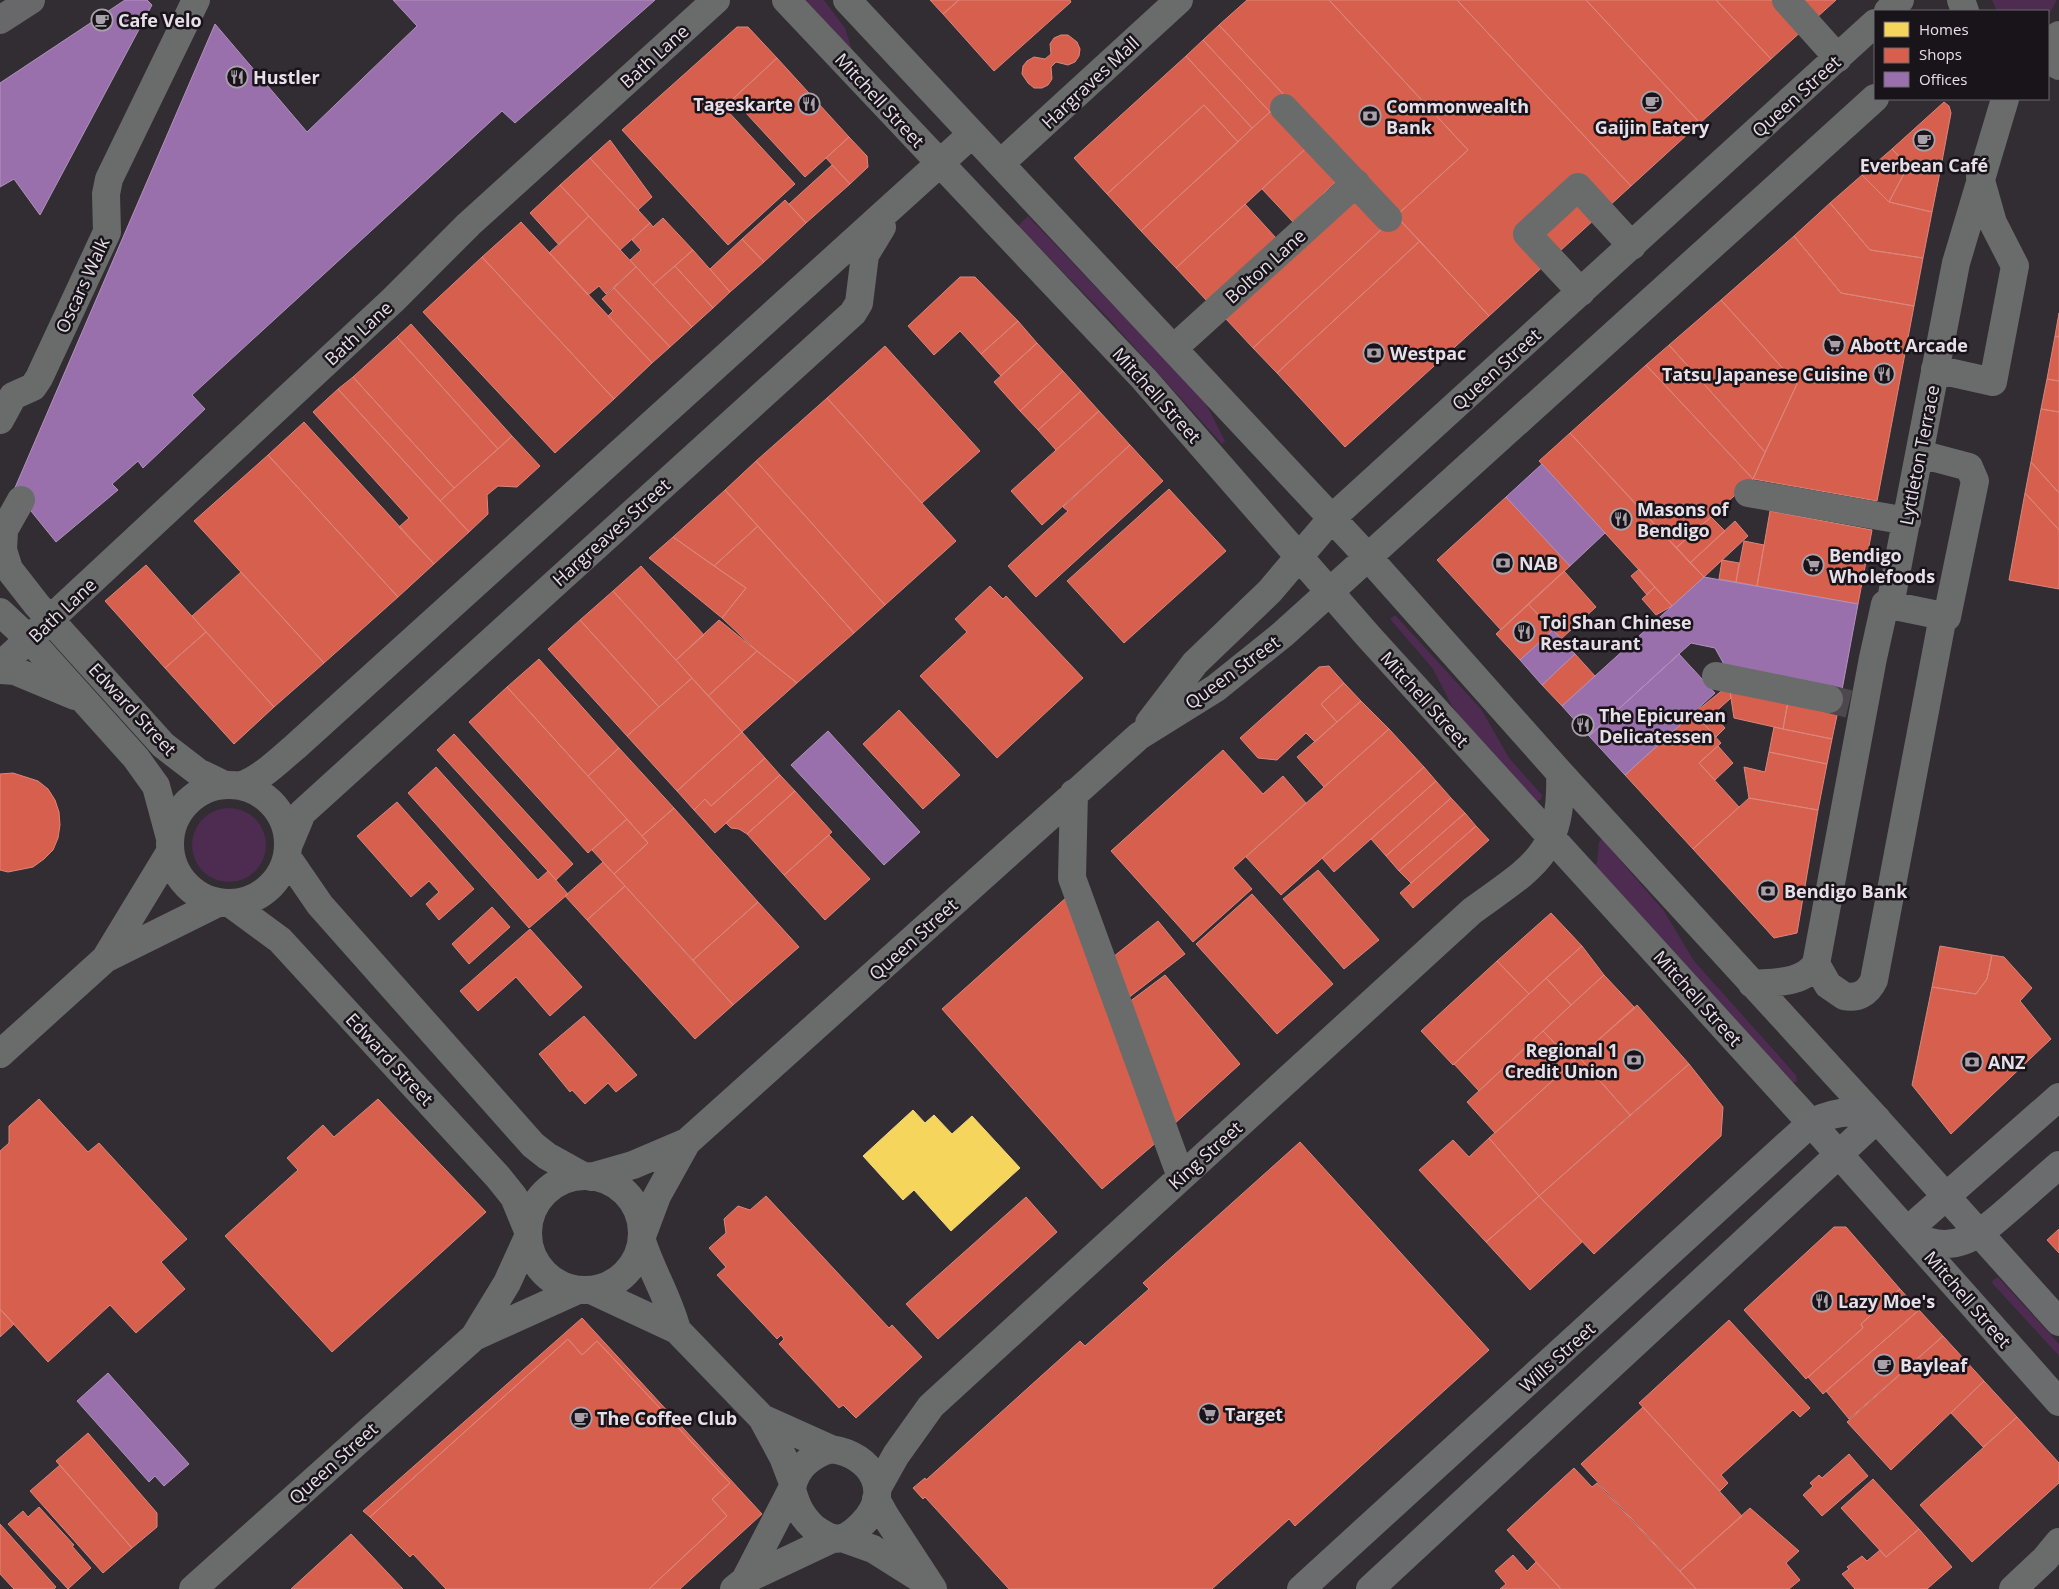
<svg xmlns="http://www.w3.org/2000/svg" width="2059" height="1589" viewBox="0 0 2059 1589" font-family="'Open Sans',sans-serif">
	<rect width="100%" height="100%" fill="#322c33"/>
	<!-- green -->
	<path fill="#4e2b51" d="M804 0H824L845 28 852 50Z
		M1992 0H2057L2048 16V11H1997Z
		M1028 216 1200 396 1207 406 1225 441 1222 444 1107 317 1018 226Z
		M1395 615 1481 709 1509 758 1542 795 1541 800 1536 801 1461 719 1452 706 1433 669 1390 619Z
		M192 845a37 37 0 1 1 74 0a37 37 0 1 1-74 0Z
		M1602 839 1664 911 1694 961 1796 1075 1797 1082H1792L1594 865 1597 863 1599 842Z
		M1998 1277 2059 1344V1356L1992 1283 1993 1280Z"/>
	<!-- homes -->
	<path fill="#f6d55c" stroke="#f2d886" d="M913 1110 925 1123 934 1115 952 1134 972 1116 1020 1168 951 1231 914 1190 903 1200 863 1156Z"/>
	<!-- shops -->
	<path fill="#d6604d" stroke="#db867c" d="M930 0H959L943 14Z
		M959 0H1070L1071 2 994 71 943 14Z
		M1247 0H1329L1468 150 1396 216 1219 25Z
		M1329 0H1457L1631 186 1489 316 1396 216 1468 150Z
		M1457 0H1586L1700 123 1631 186Z
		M1586 0H1716L1771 59 1700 123Z
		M1716 0H1779L1805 28 1771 59Z
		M1797 0H1836L1815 19Z
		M1219 25 1286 97 1270 112 1203 40Z
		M737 27H748L777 58 724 107 795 184 728 245 622 130Z
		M1061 35H1068L1077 42 1080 49 1079 56 1075 62 1068 65 1056 62 1051 67 1052 79 1048 85 1042 88H1034L1028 83 1022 74 1023 66 1027 61 1034 57 1045 59 1051 54 1050 44 1054 38Z
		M1203 40 1270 112 1252 128 1186 56Z
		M1186 56 1252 128 1238 142 1204 105 1107 194 1074 158Z
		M777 58 849 137 805 177 733 99Z
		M1944 102 1949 106 1951 113 1940 172 1908 166 1892 149Z
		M1204 105 1238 142 1141 231 1107 194Z
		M1270 112 1305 149 1176 268 1141 231Z
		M849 137 867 156 868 167 850 184 826 158Z
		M610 140 652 197 638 210 590 158Z
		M1311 144 1341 177 1293 222 1262 189Z
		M1892 149 1908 166 1889 202 1862 175Z
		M590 158 650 223 620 250 560 185Z
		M832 165 850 184 806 223 789 204Z
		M1908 166 1940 172 1932 212 1889 202Z
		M1862 175 1889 202 1932 212 1923 258 1870 250 1830 203Z
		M560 185 589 216 559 245 530 213Z
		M1360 196 1386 225 1253 348 1226 319Z
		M785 200 806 223 764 262 742 239Z
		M1830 203 1870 250 1923 258 1914 306 1841 293 1794 236Z
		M1245 204 1276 238 1207 301 1176 268Z
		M589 216 636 267 606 294 599 286 588 295 549 253Z
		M1396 216 1420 241 1277 373 1253 348Z
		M663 218 693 250 653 285 630 260 641 250 632 240 650 223 653 227Z
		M521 222 652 363 614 399 482 257Z
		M1794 236 1841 293 1914 306 1877 501 1753 479 1797 384 1721 300Z
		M742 239 764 262 730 292 710 269Z
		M1420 241 1489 316 1345 447 1277 373Z
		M693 250 730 292 713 308 675 266Z
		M482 257 614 399 555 453 423 312Z
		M675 266 713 308 692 327 653 285Z
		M636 267 692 327 670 347 614 288Z
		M960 277H975L1018 321 981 354 960 331 934 355 908 326Z
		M614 288 670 347 652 363 608 316 613 311 602 299Z
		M1721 300 1797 384 1765 452 1669 345Z
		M2059 313V337L2055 336Z
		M1018 321 1037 343 1001 376 981 354Z
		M411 324 512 436 498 449 397 337Z
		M2055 336 2059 337V381L2047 379Z
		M397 337 498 449 454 488 353 377Z
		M1037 343 1063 371 1020 411 994 382Z
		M1669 345 1765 452 1753 479 1646 365Z
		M885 346 980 451 922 503 827 398Z
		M1646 365 1753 479 1676 548 1570 433Z
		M1063 371 1081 391 1038 430 1020 411Z
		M353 377 454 488 440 501 338 389Z
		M2047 379 2059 381V412L2041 409Z
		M338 389 469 532 434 564 399 527 409 518 313 412Z
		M1081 391 1099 411 1056 450 1038 430Z
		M827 398 956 541 885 605 756 461Z
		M2041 409 2059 412V493L2031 462Z
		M1099 411 1130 445 1042 525 1011 491Z
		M304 422 434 564 398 597 268 455Z
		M1570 433 1704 577 1672 606 1539 461Z
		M512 436 540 466 517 487 498 486 487 495 488 514 469 532 440 501Z
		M1130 445 1163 481 1036 597 1008 566 1068 511 1063 507Z
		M268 455 398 597 324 663 194 521Z
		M756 461 885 605 854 633 725 490Z
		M2031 462 2059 493V530L2025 493Z
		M1169 489 1226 551 1124 643 1067 581Z
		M725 490 758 526 714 566 673 537Z
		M2025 493 2059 530V589L2009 580Z
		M1506 497 1570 566 1501 630 1437 560Z
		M1770 511 1872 530 1858 604 1757 586Z
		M1711 517 1725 531 1690 563 1676 548Z
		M1735 521 1748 536 1704 577 1690 563Z
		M758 526 854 633 797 683 757 651 722 618 746 588 714 566Z
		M673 537 746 588 722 618 649 558Z
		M1744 541 1764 545 1757 586 1736 582Z
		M1722 560 1739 563 1736 582 1719 579Z
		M146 565 206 632 165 668 105 601Z
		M641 566 704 635 676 660 613 591Z
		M1639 569 1655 587 1647 595 1631 576Z
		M1564 571 1596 607 1561 639 1528 604Z
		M241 572 324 663 274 707 192 616Z
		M990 586 1003 599 1006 596 1083 678 997 758 920 676 967 632 955 619Z
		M1655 587 1672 606 1656 615 1642 599Z
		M613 591 692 678 659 707 580 620Z
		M1528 604 1553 630 1520 660 1496 634Z
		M580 620 659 707 627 736 548 649Z
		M719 620 757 651 708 696 676 660Z
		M206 632 274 707 234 744 165 668Z
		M757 651 797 683 742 732 708 696Z
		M1575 654 1595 676 1562 706 1542 685Z
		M539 659 619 748 588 776 507 687Z
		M1329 666 1344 683 1321 704 1337 722 1315 742 1306 733 1277 760 1258 758 1240 738 1319 667Z
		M692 678 742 732 677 791 627 736Z
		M1344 683 1361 701 1337 722 1321 704Z
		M1729 685 1789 696 1783 729 1734 718Z
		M1729 685 1731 698 1713 714 1725 728 1716 737 1694 713Z
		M507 687 627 819 588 853 469 722Z
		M1789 696 1839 706 1832 739 1783 729Z
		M1361 701 1389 729 1324 787 1297 757Z
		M899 710 960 775 923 809 863 744Z
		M1694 713 1721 743 1699 763 1739 807 1693 849 1625 775Z
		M1774 727 1832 739 1827 764 1769 752Z
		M1389 729 1424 767 1281 895 1246 857Z
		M742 732 765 758 711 806 705 799 694 810 677 791Z
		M454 734 573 864 556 880 437 750Z
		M1718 746 1733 763 1715 780 1699 763Z
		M619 748 674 808 642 836 588 776Z
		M1223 750 1263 794 1283 776 1306 803 1233 868 1252 889 1193 942 1111 851Z
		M1769 752 1827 764 1818 810 1749 798 1744 767 1765 772Z
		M765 758 780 775 715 833 694 810 705 799 711 806Z
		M436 767 538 880 548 871 568 894 529 928 408 793Z
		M1424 767 1436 781 1334 872 1322 858Z
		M13 773 38 781 48 789 55 800 59 812 60 825 58 838 53 850 44 859 33 867 8 872 0 870V774Z
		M780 775 795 791 747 834 739 829 731 828 726 823Z
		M1436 781 1451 798 1386 856 1371 839Z
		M795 791 832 832 784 875 747 834Z
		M1451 798 1465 813 1399 871 1386 856Z
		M1749 798 1818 810 1797 933 1774 938 1693 849Z
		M397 802 474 889 439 920 426 904 439 892 429 881 411 897 357 836Z
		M674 808 758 902 693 960 614 874 648 843 642 836Z
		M1465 813 1476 826 1411 883 1399 871Z
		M627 819 648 843 614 874 592 850Z
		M1476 826 1489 840 1413 908 1400 893Z
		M829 835 870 879 825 920 784 875Z
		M603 862 625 886 587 920 565 896Z
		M1318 870 1379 940 1344 969 1283 899Z
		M625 886 733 1005 695 1039 587 920Z
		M1252 894 1333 984 1277 1034 1196 944Z
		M1068 896 1159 1140 1102 1189 942 1009Z
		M758 902 799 947 733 1005 693 960Z
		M492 907 510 927 469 964 452 944Z
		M1551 913 1582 946 1529 994 1497 961Z
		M1158 921 1185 954 1123 1002 1108 961Z
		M530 929 582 987 550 1016 516 977 478 1011 460 991Z
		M1582 946 1604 975 1571 1005 1546 978Z
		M1940 946 1992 955 1987 979 1976 994 1932 987Z
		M1992 955 2004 957 2032 988 2020 1001 2051 1039 1951 1134 1912 1085 1932 987 1976 994 1987 979Z
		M1497 961 1529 994 1453 1065 1421 1031Z
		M1165 975 1240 1064 1172 1126 1125 1005Z
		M1604 975 1635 1008 1573 1062 1543 1031Z
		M1546 978 1571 1005 1479 1091 1454 1064Z
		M1637 1005 1689 1064 1630 1115 1579 1057Z
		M584 1016 637 1075 616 1092 608 1083 585 1104 572 1090 570 1092 539 1054Z
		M1543 1031 1573 1062 1495 1133 1467 1102Z
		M1579 1057 1630 1115 1539 1196 1489 1138Z
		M1689 1064 1723 1107 1721 1136 1594 1254 1539 1196Z
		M39 1099 88 1152 99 1143 187 1239 161 1262 185 1289 136 1333 110 1305 48 1362 0 1309V1151L9 1143V1126Z
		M378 1099 486 1212 332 1352 225 1236 298 1170 287 1158 323 1125 334 1137Z
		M1489 1138 1539 1196 1486 1242 1419 1170 1453 1140 1469 1157Z
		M1300 1142 1489 1350 1295 1526 1289 1519 1212 1589H1009L925 1497 923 1499 913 1488 925 1478 926 1480 1080 1341 1085 1346 1149 1289 1143 1283Z
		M766 1196 889 1328 892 1325 922 1357 856 1418 843 1405 839 1408 779 1344 784 1339 781 1335 777 1339 717 1275 726 1267 709 1248 726 1233 724 1219 738 1206 750 1210Z
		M1539 1196 1582 1242 1530 1290 1486 1242Z
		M1026 1197 1057 1232 938 1339 906 1304Z
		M1834 1227H1846L1900 1289 1861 1324 1863 1328 1806 1379 1744 1310Z
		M2059 1229V1253L2047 1240Z
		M1900 1289 1919 1310 1823 1394 1808 1377 1863 1328 1861 1324Z
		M0 1309 14 1324 0 1337Z
		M1919 1310 1943 1336 1849 1419 1826 1391Z
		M582 1318 762 1514 680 1589H649L727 1516 712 1499 730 1483 597 1341 582 1355 568 1339 370 1517 363 1511Z
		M1729 1320 1810 1408 1800 1417 1793 1410 1721 1475 1728 1483 1720 1491 1639 1403Z
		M1943 1336 1984 1381 1891 1470 1847 1422Z
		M568 1339 582 1355 597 1341 730 1483 712 1499 727 1516 649 1589H446L413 1554 410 1557 370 1517Z
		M1984 1381 2017 1417 1983 1447 1951 1413Z
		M1643 1407 1742 1516 1680 1571 1581 1464Z
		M2017 1417 2059 1463V1483L1972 1562 1920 1505Z
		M88 1433 157 1513V1527L132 1548 56 1461Z
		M1849 1454 1868 1476 1822 1516 1803 1495 1813 1486 1810 1483 1819 1475 1822 1478Z
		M60 1465 132 1548 103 1573 30 1491Z
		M1574 1468 1592 1487 1597 1483 1696 1589H1561L1507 1530Z
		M1873 1479 1919 1529 1886 1557 1841 1508Z
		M39 1507 74 1545 72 1546 91 1568 68 1589 8 1524 23 1511 28 1517Z
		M1750 1508 1799 1551 1786 1563 1800 1580 1789 1589H1696L1680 1571Z
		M0 1524 56 1587 54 1589H14L0 1574Z
		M1919 1529 1952 1567 1927 1589H1855L1842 1574 1849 1569 1847 1567 1862 1556 1867 1561 1880 1550 1886 1557Z
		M351 1534 403 1589H291Z
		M1513 1555 1527 1571 1536 1562 1561 1589H1500L1506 1584 1495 1571Z"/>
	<!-- offices -->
	<path fill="#9970ab" stroke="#b192be" d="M125 0H147L152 5 40 215 14 179 0 187V83Z
		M393 0H655L515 123 502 111 192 395 205 409 143 468 138 461 112 484 118 490 56 542 14 490 215 24 307 132 417 26Z
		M1542 464 1605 533 1570 566 1506 497Z
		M1704 577 1858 604 1839 706 1726 668 1715 648 1691 643 1589 736 1562 706Z
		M1553 630 1575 654 1542 685 1520 660Z
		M1679 654 1715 693 1625 775 1589 736Z
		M828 731 920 832 884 865 791 765Z
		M108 1373 189 1464 164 1486 155 1476 149 1482 77 1401Z"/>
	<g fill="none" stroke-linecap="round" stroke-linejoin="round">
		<!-- minor-tunnel -->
		<path stroke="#4d474e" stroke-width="28" stroke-dasharray="28 14" stroke-linecap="butt" d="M1829 699 1849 704"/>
		<!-- minor -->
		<path stroke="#696c6b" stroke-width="28" d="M786 0 1144 379 1369 637 1811 1123
			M847 0 1368 557 1560 773 1873 1115
			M1786 0 1838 58
			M1961 0 1965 11
			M1888 11 1900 0
			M2048 42 2059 35
			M2048 59 2059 66
			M1284 108 1388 218
			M1001 163 1179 0
			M1581 292 1527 234 1578 187 1632 246
			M1174 348 1356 183
			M1935 369 1993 382 2015 266 1993 223 1980 177
			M0 420 13 396 33 387 39 378 107 232 106 194 109 179 196 0
			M1920 454 1969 467 1975 481 1947 617 1943 616
			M1748 493 1907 521
			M4 531 3 550 9 569 37 605 163 745 198 772 225 785
			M0 537 21 500
			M1890 605 1956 263 2005 99
			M0 612 30 640 136 758 156 786 170 838
			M0 666 393 300 469 224 716 0
			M0 670 15 671 75 696
			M1716 676 1829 699
			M1149 723 1195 663 1270 591 1332 518 1875 23
			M170 844a59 59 0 1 1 118 0a59 59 0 1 1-118 0Z
			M240 786C262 778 277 762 295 747L972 134
			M1074 793 1072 878 1181 1177
			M289 844 302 813 853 313 859 303 865 255 882 227
			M287 857 320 905 533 1145 547 1156 583 1176
			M231 904 280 940 498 1177 514 1197 528 1231
			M105 959 170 852
			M1752 984C1773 982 1803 984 1816 964L1873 658 1885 604 1943 616 1874 980C1868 993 1858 999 1844 996L1828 985 1816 964
			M0 1054 105 959 218 903
			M528 1233a57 57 0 1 1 114 0a57 57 0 1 1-114 0Z
			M591 1177 633 1165 687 1142
			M642 1236 657 1196 687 1142 1139 736 1216 688 1283 634 1875 98
			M642 1241C652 1272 669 1299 677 1330
			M591 1290 677 1330 762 1418 783 1457 793 1483
			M474 1337 507 1283 528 1237
			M762 1418 831 1449
			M831 1449C873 1455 894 1493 861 1525 856 1530 849 1536 842 1538 833 1541 821 1533 814 1528 801 1516 796 1505 792 1489 795 1468 812 1455 831 1449Z
			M877 1489 896 1455 931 1406 1472 911C1532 867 1563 855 1560 773
			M876 1499 886 1517 933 1589
			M842 1538 873 1549 924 1581
			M745 1580 792 1489
			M193 1589 474 1337 578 1290
			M734 1589 745 1580 834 1538
			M2013 1589 2045 1559 2059 1542"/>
		<!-- major -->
		<path stroke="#6b6c6d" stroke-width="28" d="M1811 1123 2059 1402
			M1908 1230 2059 1097
			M1913 1236C1955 1256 1978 1236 2009 1209 2026 1194 2042 1180 2059 1165
			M1301 1589 1811 1123C1831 1112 1852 1110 1873 1115L2059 1322
			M1370 1589 1877 1119"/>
		<!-- highway -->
		<path stroke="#68686a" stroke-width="28" d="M0 20 31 0"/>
	</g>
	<!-- icons -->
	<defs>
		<g id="cafe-ring" transform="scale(1.125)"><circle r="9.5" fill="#19141a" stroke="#a8a1a9" stroke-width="1.5"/><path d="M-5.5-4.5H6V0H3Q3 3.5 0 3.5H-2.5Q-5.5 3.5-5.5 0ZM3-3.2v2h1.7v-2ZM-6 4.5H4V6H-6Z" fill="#a8a1a9"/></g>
		<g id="restaurant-ring" transform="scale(1.125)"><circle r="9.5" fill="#19141a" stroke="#a8a1a9" stroke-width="1.5"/><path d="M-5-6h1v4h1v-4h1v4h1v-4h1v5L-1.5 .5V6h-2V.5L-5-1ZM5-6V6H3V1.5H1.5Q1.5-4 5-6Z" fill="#a8a1a9"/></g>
		<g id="bank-ring" transform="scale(1.125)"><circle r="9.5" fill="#19141a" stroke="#a8a1a9" stroke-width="1.5"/><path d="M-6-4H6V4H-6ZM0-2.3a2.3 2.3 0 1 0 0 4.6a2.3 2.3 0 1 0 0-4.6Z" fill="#a8a1a9"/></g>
		<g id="supermarket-ring" transform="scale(1.125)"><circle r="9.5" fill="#19141a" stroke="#a8a1a9" stroke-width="1.5"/><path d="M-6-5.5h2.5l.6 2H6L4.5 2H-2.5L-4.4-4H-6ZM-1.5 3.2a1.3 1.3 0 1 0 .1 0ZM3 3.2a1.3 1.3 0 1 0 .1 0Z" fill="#a8a1a9"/></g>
	</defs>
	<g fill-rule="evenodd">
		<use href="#cafe-ring" x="102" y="20"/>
		<use href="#restaurant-ring" x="237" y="77"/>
		<use href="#cafe-ring" x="1652" y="102"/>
		<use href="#restaurant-ring" x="809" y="104"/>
		<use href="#bank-ring" x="1370" y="116"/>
		<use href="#cafe-ring" x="1924" y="140"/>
		<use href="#supermarket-ring" x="1834" y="345"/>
		<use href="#bank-ring" x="1374" y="353"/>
		<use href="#restaurant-ring" x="1884" y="374"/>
		<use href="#restaurant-ring" x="1621" y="519"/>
		<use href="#bank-ring" x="1503" y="563"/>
		<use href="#supermarket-ring" x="1813" y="565"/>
		<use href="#restaurant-ring" x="1524" y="632"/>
		<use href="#restaurant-ring" x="1583" y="725"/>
		<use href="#bank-ring" x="1768" y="891"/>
		<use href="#bank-ring" x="1634" y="1060"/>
		<use href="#bank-ring" x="1972" y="1062"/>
		<use href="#restaurant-ring" x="1822" y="1301"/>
		<use href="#cafe-ring" x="1884" y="1365"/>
		<use href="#supermarket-ring" x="1209" y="1414"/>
		<use href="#cafe-ring" x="581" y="1418"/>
	</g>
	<g text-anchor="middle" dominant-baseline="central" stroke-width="5" stroke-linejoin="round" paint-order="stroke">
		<!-- poi labels -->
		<g font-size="18" font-weight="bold" fill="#e8e0e9" stroke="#19141a" text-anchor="start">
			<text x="118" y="20">Cafe Velo</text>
			<text x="253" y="77">Hustler</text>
			<text x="793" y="104" text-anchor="end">Tageskarte</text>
			<text x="1386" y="106">Commonwealth<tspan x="1386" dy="21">Bank</tspan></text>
			<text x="1652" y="127" text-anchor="middle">Gaijin Eatery</text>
			<text x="1924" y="165" text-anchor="middle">Everbean Café</text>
			<text x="1850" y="345">Abott Arcade</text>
			<text x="1390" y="353">Westpac</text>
			<text x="1868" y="374" text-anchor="end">Tatsu Japanese Cuisine</text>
			<text x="1637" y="509">Masons of<tspan x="1637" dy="21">Bendigo</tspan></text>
			<text x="1829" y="555">Bendigo<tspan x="1829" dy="21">Wholefoods</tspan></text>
			<text x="1519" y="563">NAB</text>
			<text x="1540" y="622">Toi Shan Chinese<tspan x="1540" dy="21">Restaurant</tspan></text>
			<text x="1599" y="715">The Epicurean<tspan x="1599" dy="21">Delicatessen</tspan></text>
			<text x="1784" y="891">Bendigo Bank</text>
			<text x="1618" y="1050" text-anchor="end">Regional 1<tspan x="1618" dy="21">Credit Union</tspan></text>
			<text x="1988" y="1062">ANZ</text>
			<text x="1838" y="1301">Lazy Moe's</text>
			<text x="1900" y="1365">Bayleaf</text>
			<text x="1225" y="1414">Target</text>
			<text x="597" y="1418">The Coffee Club</text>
		</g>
		<!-- street labels -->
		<g font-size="18" fill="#e8e0e9" stroke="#19141a">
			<text transform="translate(654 56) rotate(-42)">Bath Lane</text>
			<text transform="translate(1090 82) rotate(-43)">Hargraves Mall</text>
			<text transform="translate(1796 96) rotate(-42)">Queen Street</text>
			<text transform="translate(880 100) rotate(47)">Mitchell Street</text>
			<text transform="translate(1265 266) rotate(-42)">Bolton Lane</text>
			<text transform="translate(82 285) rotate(-65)">Oscars Walk</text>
			<text transform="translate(358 333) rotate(-43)">Bath Lane</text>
			<text transform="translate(1496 369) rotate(-42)">Queen Street</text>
			<text transform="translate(1157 395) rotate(48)">Mitchell Street</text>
			<text transform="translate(1919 455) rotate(-79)">Lyttleton Terrace</text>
			<text transform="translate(611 532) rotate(-42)">Hargreaves Street</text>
			<text transform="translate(62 610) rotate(-43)">Bath Lane</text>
			<text transform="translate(1232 672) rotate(-36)">Queen Street</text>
			<text transform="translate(1425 699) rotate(48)">Mitchell Street</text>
			<text transform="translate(133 709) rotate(47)">Edward Street</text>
			<text transform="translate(913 939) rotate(-42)">Queen Street</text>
			<text transform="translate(1698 998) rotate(48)">Mitchell Street</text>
			<text transform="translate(390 1059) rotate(47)">Edward Street</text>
			<text transform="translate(1205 1155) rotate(-42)">King Street</text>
			<text transform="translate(1968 1299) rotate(49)">Mitchell Street</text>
			<text transform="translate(1557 1357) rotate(-42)">Wills Street</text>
			<text transform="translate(333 1463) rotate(-42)">Queen Street</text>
		</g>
	</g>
	<!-- legend -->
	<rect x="1874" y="10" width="175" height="90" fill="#19141a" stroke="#6c666d"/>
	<rect x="1884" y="22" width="25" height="15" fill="#f6d55c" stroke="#6c666d"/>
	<text x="1919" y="35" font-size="15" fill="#e8e0e9">Homes</text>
	<rect x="1884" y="48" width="25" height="15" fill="#d6604d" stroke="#6c666d"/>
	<text x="1919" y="60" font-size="15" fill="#e8e0e9">Shops</text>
	<rect x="1884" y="72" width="25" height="15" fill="#9970ab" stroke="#6c666d"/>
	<text x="1919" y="85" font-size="15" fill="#e8e0e9">Offices</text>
</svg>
